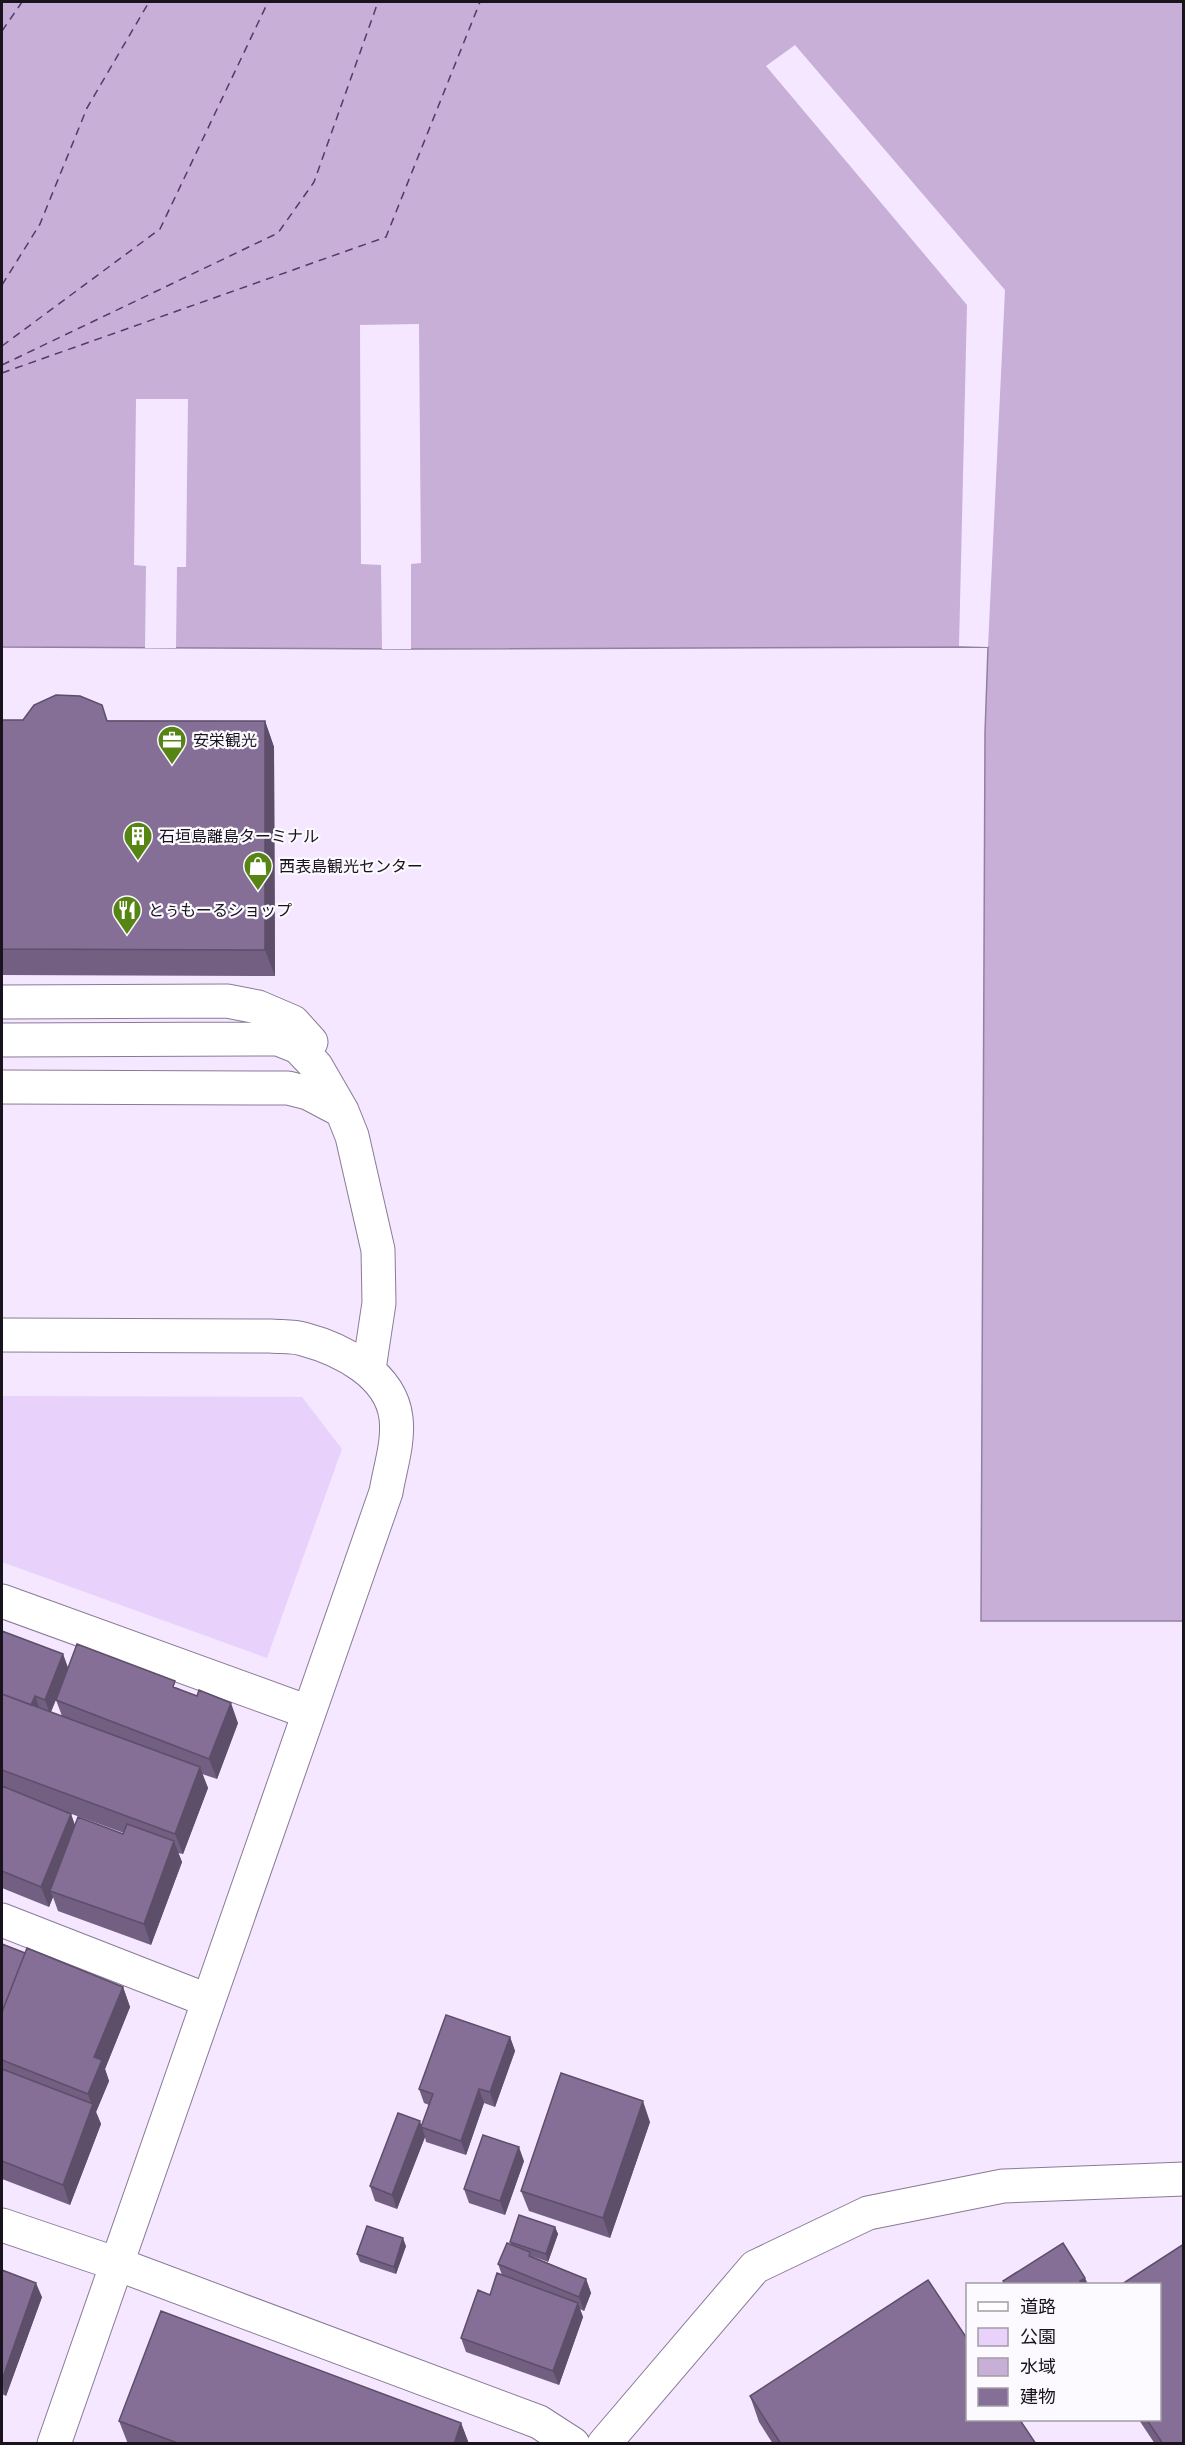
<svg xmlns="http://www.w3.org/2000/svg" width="1185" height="2445" viewBox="0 0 1185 2445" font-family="Ubuntu,'Noto Sans JP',sans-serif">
	<rect width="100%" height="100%" fill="#f4e7ff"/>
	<!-- green -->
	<path fill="#e8d1fa" d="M2 1396 302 1397 342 1449 267 1658 2 1562Z"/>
	<!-- water -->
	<path fill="#c7afd8" stroke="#9280a0" stroke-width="1.5" d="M2 2H1183V1621H981L985 733 988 647 411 649 2 647Z"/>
	<!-- pier -->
	<path fill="#f4e7ff" d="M795 45 1005 290 988 647 959 646 967 305 766 66Z
		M419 324 421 563 411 564V649H382L381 565 361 564 360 325Z
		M136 399H188L186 567H177L176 648H145L146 566 134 565Z"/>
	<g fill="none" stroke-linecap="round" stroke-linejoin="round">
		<!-- ferry -->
		<path stroke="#57376c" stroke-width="1.5" stroke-dasharray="8 6" stroke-linecap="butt" d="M2 31 22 2
			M2 285 40 224 87 108 149 2
			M2 346 160 229 268 2
			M2 365 278 233 314 182 378 2
			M2 373 386 237 480 2"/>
		<!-- minor casing -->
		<g stroke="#8a7b95" stroke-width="35">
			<path id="minor" d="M2 1002 227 1001 258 1007 293 1022 311 1042
				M2 1040 278 1039 298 1047 316 1066 342 1111 352 1136 378 1250 379 1303 369 1369
				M2 1087 288 1088 308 1093 342 1111
				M2 1335 271 1336C281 1337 293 1336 303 1339 341 1349 391 1374 396 1418 399 1442 390 1468 386 1492L54 2444
				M2 1601 308 1712
				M2 1920 207 2000
				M2 2225 117 2264 539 2422 573 2444
				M604 2444 755 2267 868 2213 1003 2186 1184 2179"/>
		</g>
		<!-- minor -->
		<use href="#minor" stroke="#fff" stroke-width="33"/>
	</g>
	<!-- wall -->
	<path fill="#725f81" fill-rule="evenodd" d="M2 720 265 721 274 747 275 976 2 975Z
		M2 1631 63 1654 68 1668 178 1688 238 1723 217 1779 202 1774 208 1788 183 1854 178 1853 182 1862 151 1945 58 1911 53 1897 49 1907 2 1888ZM56 1700 62 1716 51 1712ZM55 1808 124 1833 123 1834 75 1825 71 1814Z
		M2 1944 25 1953 123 1987 130 2007 105 2069 109 2081 96 2112 101 2124 70 2205 2 2179Z
		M510 2037 515 2051 495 2107 484 2103 466 2155 426 2142 425 2137 397 2209 375 2201 370 2186 422 2126 429 2105 424 2103 419 2089Z
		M650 2122 610 2238 529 2211 521 2191Z
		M524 2161 505 2215 469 2203 464 2189Z
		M555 2227 558 2234 548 2262 532 2256 586 2279 591 2293 584 2311 580 2309 583 2317 559 2385 466 2352 461 2338 502 2275 498 2264 511 2244 510 2242Z
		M406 2246 396 2274 360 2262 357 2254Z
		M2 2270 42 2297 6 2396 2 2394Z
		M750 2396 1036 2444H773L759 2422Z
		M1139 2420H1160L1184 2444H1155Z
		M119 2421 461 2423 469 2444H128Z"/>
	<!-- shaded-wall -->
	<path fill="#5d4e69" d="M265 721 274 747 275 976 265 950Z
		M63 1654 68 1668 50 1714 45 1700Z
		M35 1696 40 1710 31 1707Z
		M231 1703 238 1723 217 1779 209 1759Z
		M200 1767 208 1788 183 1854 175 1834Z
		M71 1814 78 1835 50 1891 53 1897 49 1907 41 1887Z
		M174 1841 182 1862 151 1945 144 1924Z
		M123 1987 130 2007 105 2069 109 2081 96 2112 101 2124 70 2205 63 2185 92 2106 88 2094 94 2057Z
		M510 2037 515 2051 495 2107 490 2092Z
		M479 2089 484 2103 466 2155 461 2141Z
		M643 2101 650 2122 610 2238 603 2218Z
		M420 2121 425 2137 397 2209 392 2195Z
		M519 2147 524 2161 505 2215 500 2201Z
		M555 2227 558 2234 548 2262 546 2254Z
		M403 2238 406 2246 396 2274 394 2267Z
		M1085 2278 1088 2284H1082L1080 2281Z
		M586 2279 591 2293 584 2311 579 2297Z
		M36 2283 42 2297 6 2396 2 2383V2380Z
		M578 2303 583 2317 559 2385 553 2371Z
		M461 2423 469 2444H454Z"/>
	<!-- building -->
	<path fill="#856f96" stroke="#5d4e69" stroke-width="1.5" d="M56 695 80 696 102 705 107 721H265V950L2 949V720H23L34 705Z
		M2 1631 63 1654 45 1700 35 1696 31 1705 2 1694Z
		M77 1644 175 1681 173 1687 197 1696 199 1690 231 1703 209 1759 56 1700Z
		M2 1694 200 1767 175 1834 2 1770Z
		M2 1786 71 1814 41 1887 2 1871Z
		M78 1817 123 1834 127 1824 174 1841 144 1924 50 1891Z
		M2 1944 25 1953 2 2012Z
		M27 1948 123 1987 94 2057 102 2060 88 2094 2 2060V2012Z
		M446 2015 510 2037 490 2092 479 2089 461 2141 421 2127 433 2094 419 2089Z
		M2 2069 93 2104 63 2185 2 2161Z
		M561 2073 643 2101 603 2218 521 2191Z
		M398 2113 420 2121 392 2195 370 2186Z
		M483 2135 519 2147 500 2201 464 2189Z
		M519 2215 555 2227 546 2254 510 2242Z
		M367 2226 403 2238 394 2267 357 2254Z
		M507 2243 530 2252 529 2256 586 2279 579 2297 498 2264Z
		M1063 2243 1085 2278 1080 2281 1082 2284H1005L1003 2281Z
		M1184 2244V2444H1163L1147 2420H1160V2284H1122Z
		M2 2270 36 2283 2 2380Z
		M497 2273 578 2303 553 2371 461 2338 478 2290 490 2295Z
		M928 2280 968 2340V2420H1020L1036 2444H781L750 2396Z
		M161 2311 461 2423 454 2444H180L119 2421Z"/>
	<!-- icons -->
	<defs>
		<g id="office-pin" transform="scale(1.5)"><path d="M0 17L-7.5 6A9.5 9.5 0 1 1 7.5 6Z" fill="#578515" stroke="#fcf9ff"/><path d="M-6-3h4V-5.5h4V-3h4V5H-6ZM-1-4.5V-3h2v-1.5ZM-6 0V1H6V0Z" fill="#fff"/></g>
		<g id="building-pin" transform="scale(1.5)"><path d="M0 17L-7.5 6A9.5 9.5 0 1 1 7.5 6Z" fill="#578515" stroke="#fcf9ff"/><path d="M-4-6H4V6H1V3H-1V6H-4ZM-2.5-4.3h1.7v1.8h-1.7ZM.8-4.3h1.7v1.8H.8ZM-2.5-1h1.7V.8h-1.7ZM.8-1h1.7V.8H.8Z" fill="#fff"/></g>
		<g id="shop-pin" transform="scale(1.5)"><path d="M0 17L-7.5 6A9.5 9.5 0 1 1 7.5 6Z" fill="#578515" stroke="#fcf9ff"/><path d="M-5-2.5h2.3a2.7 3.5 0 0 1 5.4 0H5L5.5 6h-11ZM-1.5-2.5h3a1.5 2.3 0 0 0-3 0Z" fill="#fff"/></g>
		<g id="restaurant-pin" transform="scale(1.5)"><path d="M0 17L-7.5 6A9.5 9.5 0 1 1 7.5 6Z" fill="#578515" stroke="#fcf9ff"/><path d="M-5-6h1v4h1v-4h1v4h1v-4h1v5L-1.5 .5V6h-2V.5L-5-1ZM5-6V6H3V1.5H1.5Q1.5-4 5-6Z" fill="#fff"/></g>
	</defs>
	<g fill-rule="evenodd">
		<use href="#office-pin" x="172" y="740"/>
		<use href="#building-pin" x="138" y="836"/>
		<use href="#shop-pin" x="258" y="866"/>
		<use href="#restaurant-pin" x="127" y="910"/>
	</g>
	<g text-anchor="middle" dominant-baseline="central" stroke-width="4.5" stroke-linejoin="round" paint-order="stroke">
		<!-- poi labels -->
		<g font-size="16" fill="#18131d" stroke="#fcf9ff" text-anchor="start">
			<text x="193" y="740">安栄観光</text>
			<text x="159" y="836">石垣島離島ターミナル</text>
			<text x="279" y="866">西表島観光センター</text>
			<text x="148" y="910">とぅもーるショップ</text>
		</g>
	</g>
	<!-- border -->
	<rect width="1185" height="2445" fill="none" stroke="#18131d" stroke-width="6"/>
	<!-- legend -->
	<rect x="966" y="2283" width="195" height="138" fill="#fcf9ff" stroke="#a19da5" stroke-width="1.5"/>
	<rect x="978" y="2302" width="30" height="9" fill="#ffffff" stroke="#a19da5" stroke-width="1.5"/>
	<text x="1020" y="2313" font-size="18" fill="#18131d">道路</text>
	<rect x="978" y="2328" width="30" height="18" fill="#e8d1fa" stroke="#a19da5" stroke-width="1.5"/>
	<text x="1020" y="2343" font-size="18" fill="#18131d">公園</text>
	<rect x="978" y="2358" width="30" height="18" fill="#c7afd8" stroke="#a19da5" stroke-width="1.5"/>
	<text x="1020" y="2373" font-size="18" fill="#18131d">水域</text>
	<rect x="978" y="2388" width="30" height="18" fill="#856f96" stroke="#a19da5" stroke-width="1.5"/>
	<text x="1020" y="2403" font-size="18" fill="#18131d">建物</text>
</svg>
